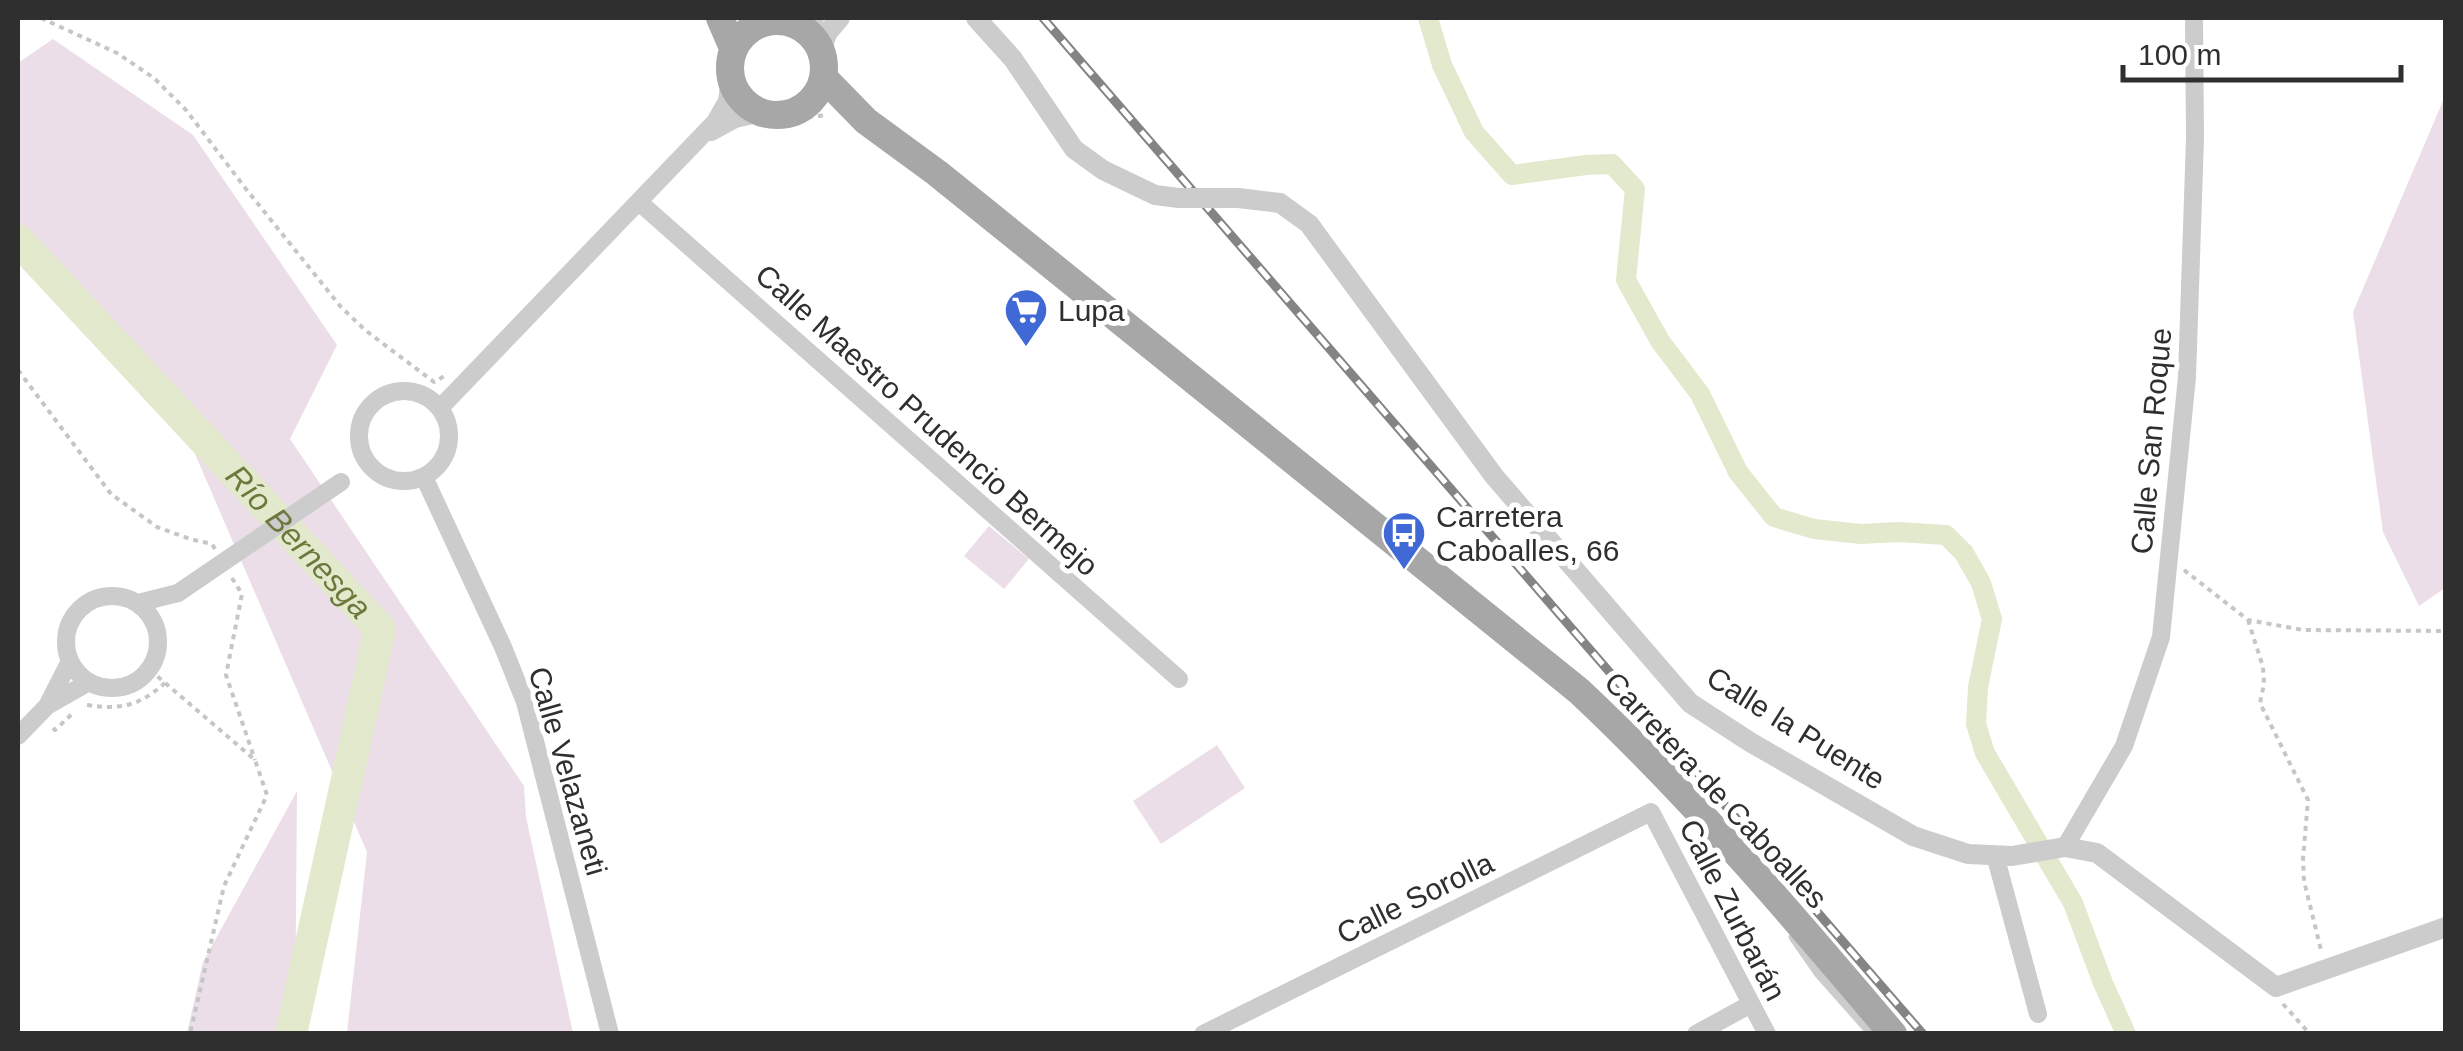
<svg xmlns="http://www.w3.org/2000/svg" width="2463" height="1051" viewBox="0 0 2463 1051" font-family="Helvetica,sans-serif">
	<rect width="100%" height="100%" fill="#fff"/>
	<!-- green -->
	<path fill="#ebdee8" d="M53 39 193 135 337 345 290 439 524 786 526 817 573 1033H347L367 852 182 424 18 250V63Z
		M2445 96V588L2419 606 2383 532 2353 312Z
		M989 526 1029 559 1004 589 964 556Z
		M1217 745 1245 788 1161 844 1133 801Z
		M297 791 295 1033H187L203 962Z"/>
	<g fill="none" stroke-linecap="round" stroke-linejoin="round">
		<!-- canal -->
		<path stroke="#e3e9cc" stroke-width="20" d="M1428 18 1442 65 1474 132 1512 175 1586 165 1612 164 1635 189 1626 280 1660 341 1700 394 1738 472 1774 517 1814 529 1861 534 1898 532 1946 535 1964 553 1981 583 1992 619 1978 687 1976 724 1985 753 2073 903 2103 983 2126 1034"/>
		<!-- river -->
		<path stroke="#e3e9cc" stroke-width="32" id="s1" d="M18 240 380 629 291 1034"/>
		<!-- path -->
		<path stroke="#c6c6c6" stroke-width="4" stroke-dasharray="5 5" stroke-linecap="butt" d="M41 18 117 53 154 78 186 110 246 189 341 307 365 330 434 382 446 375
			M748 22 757 18
			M808 117 828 115
			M774 126C793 127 809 119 822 104
			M18 370 111 494 157 527 190 539 212 544 215 549
			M2184 570 2248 620 2303 630 2446 631
			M232 578 242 594 226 675 255 760
			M2248 620 2263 667 2264 684 2260 703 2308 800 2303 859 2304 881 2321 950
			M150 670 255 760 267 795 224 886 190 1034
			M87 705C121 710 139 706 165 683
			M53 728 55 730 72 714
			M2283 1004 2310 1034"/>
		<!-- service -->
		<path stroke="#ccc" stroke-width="9" d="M1793 937 1818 973 1872 1034"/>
		<!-- minor -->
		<path stroke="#ccc" stroke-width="18" d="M711 132 735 119 762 113
			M639 202 1179 679
			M359 436a45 45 0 1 1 90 0a45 45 0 1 1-90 0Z
			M440 408 715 122 727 101 730 79
			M424 477 503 647 525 702 610 1034
			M66 642a46 46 0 1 1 92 0a46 46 0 1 1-92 0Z
			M138 603 178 593
			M47 706 70 661
			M18 736 47 706 89 682
			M2065 847 2124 746 2161 637 2187 377 2195 138 2194 18
			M1995 855 2038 1014
			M1203 1034 1651 812 1767 1034
			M1696 1034 1751 1004"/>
		<!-- tertiary -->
		<path stroke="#ccc" stroke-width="20" d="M976 18 1013 59 1074 149 1103 170 1155 195 1179 198
			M792 23 814 18
			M821 50 828 32 840 18
			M1238 198 1280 203 1309 224 1494 476 1690 703 1750 742 1913 836 1968 854 2012 856 2065 847 2097 853 2276 987 2446 927"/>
		<!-- primary -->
		<path stroke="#a7a7a7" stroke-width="28" d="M720 18 733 48
			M730 68a47 47 0 1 1 94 0a47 47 0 1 1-94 0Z
			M823 77 866 121 937 173 1579 691C1692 797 1793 916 1893 1034"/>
		<!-- rail casing -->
		<g stroke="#848484" stroke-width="9">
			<path id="rail" d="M1043 18 1923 1034"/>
		</g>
		<!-- rail -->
		<use href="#rail" stroke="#fff" stroke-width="5" stroke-dasharray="15" stroke-linecap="butt"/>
		<!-- minor-bridge -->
		<path stroke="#ccc" stroke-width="18" d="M178 593 341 482"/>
		<!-- tertiary-bridge -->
		<path stroke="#ccc" stroke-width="20" d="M1179 198H1238"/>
	</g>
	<!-- icons -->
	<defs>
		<g id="supermarket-pin" transform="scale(2.25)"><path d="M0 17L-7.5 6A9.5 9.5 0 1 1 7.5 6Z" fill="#4169d6" stroke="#fff"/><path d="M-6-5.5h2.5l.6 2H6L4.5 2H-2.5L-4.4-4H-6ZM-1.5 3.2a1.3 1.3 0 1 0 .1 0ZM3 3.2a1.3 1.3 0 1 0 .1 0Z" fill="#fff"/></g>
		<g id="bus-pin" transform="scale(2.25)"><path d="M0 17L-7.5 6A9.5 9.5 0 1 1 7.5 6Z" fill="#4169d6" stroke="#fff"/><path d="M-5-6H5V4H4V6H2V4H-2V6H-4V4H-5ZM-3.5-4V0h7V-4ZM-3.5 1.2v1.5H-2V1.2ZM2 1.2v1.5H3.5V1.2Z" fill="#fff"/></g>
	</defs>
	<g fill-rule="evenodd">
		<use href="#supermarket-pin" x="1026" y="310"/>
		<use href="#bus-pin" x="1404" y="533"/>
	</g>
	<g text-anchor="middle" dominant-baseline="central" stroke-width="10" stroke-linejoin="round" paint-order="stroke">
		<!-- poi labels -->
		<g font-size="30" fill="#2f2f2f" stroke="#fff" text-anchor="start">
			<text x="1058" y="310">Lupa</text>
			<text x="1436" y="516">Carretera<tspan x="1436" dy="34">Caboalles, 66</tspan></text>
		</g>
		<!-- street labels -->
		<g font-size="30" fill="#2f2f2f" stroke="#fff">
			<text transform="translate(927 420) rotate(42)">Calle Maestro Prudencio Bermejo</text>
			<text transform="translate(2151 441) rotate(-85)">Calle San Roque</text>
			<text transform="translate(1796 728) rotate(32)">Calle la Puente</text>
			<text transform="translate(568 771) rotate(74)">Calle Velazaneti</text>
			<text transform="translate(1716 790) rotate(47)">Carretera de Caboalles</text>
			<text transform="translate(1415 898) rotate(-26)">Calle Sorolla</text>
			<text transform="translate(1733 910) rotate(63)">Calle Zurbarán</text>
		</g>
		<!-- water labels -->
		<g font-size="32" font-style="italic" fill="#6d783c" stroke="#fff">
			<text stroke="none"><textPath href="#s1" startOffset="412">Río Bernesga</textPath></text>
		</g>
	</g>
	<!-- border -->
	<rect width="2463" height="1051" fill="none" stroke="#2f2f2f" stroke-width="40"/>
	<!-- scale -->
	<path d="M2123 65v15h278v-15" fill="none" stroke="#2f2f2f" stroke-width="5"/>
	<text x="2138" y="65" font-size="30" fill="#2f2f2f" stroke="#ffffff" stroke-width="8" paint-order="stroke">100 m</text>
</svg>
